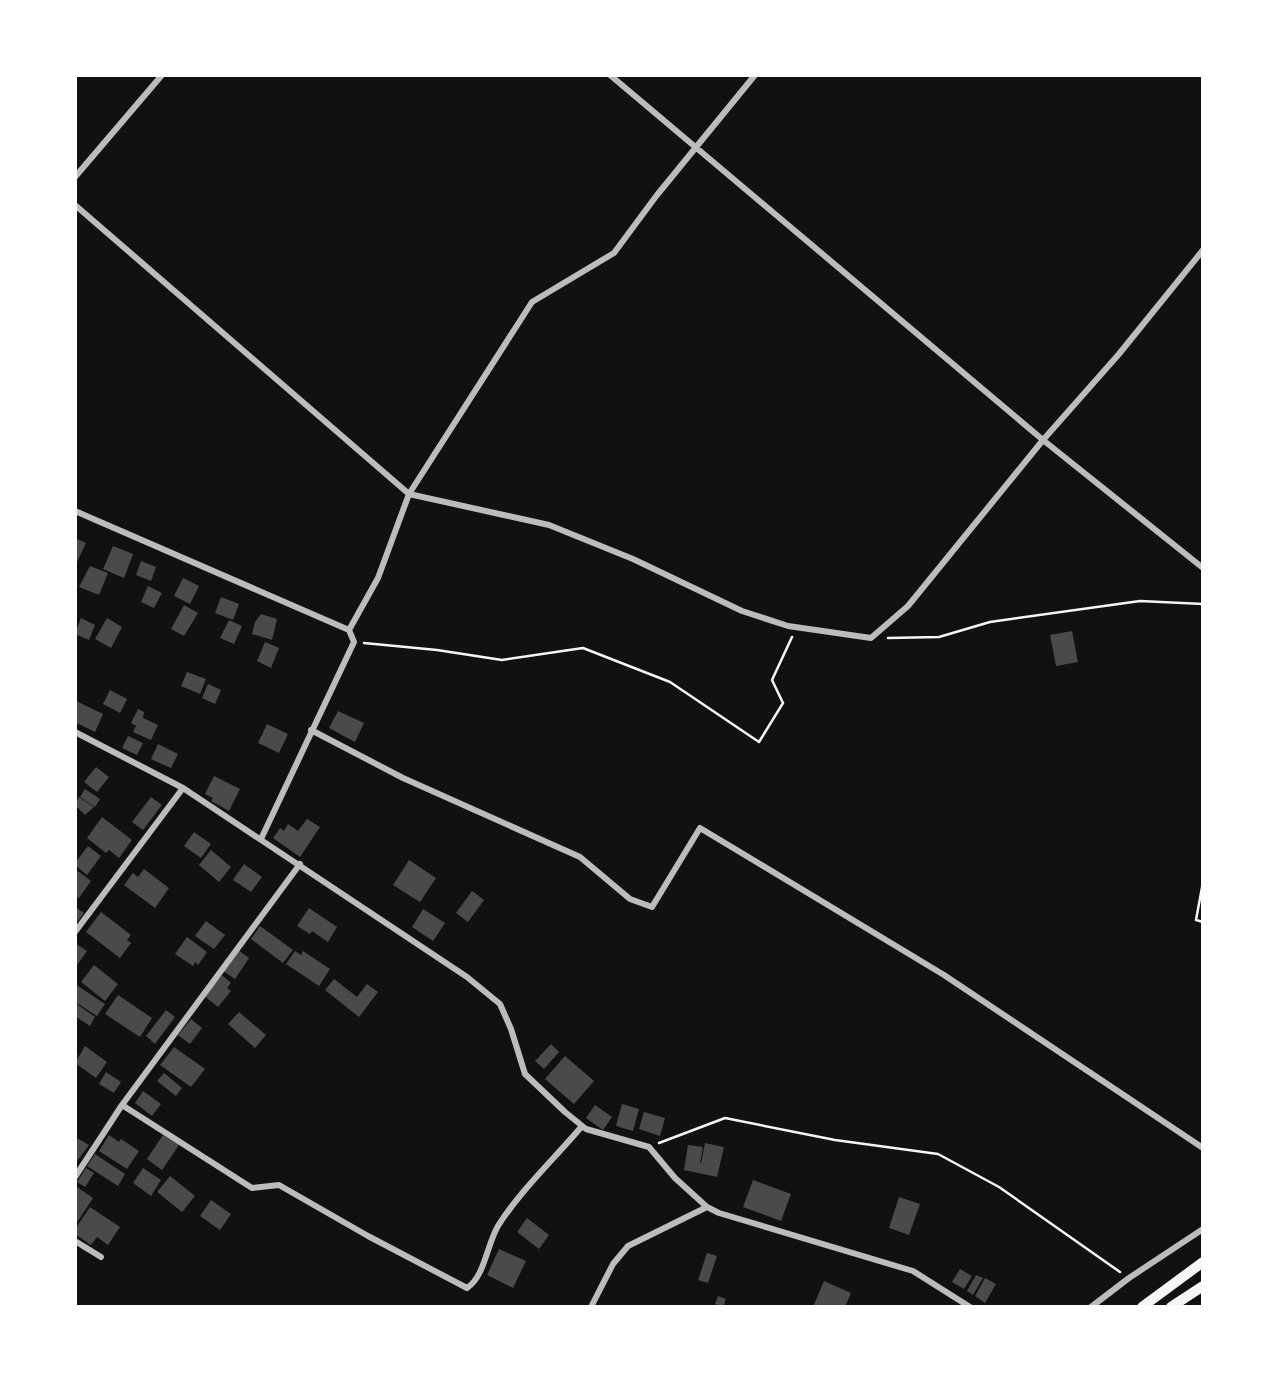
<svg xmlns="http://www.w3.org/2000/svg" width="1278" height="1382" viewBox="0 0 1278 1382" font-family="'DejaVu Sans',sans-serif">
	<rect width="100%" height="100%" fill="#111"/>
	<!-- building -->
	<path fill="#4a4a4a" d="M75 538 86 543 77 562 75 561Z
		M113 546 133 554 124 578 103 569Z
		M141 561 156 567 151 581 136 575Z
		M90 566 108 573 99 595 79 587Z
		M183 578 199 586 190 604 174 596Z
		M148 586 162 593 154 608 141 602Z
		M221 597 239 604 233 620 215 613Z
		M184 605 198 613 184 636 171 629Z
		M261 614 277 619 272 640 252 634 255 622Z
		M81 618 95 625 89 640 75 634Z
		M107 618 122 627 111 648 95 639Z
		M229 620 242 626 234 644 220 638Z
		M1072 631 1078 662 1056 666 1050 635Z
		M265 642 279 648 271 668 257 661Z
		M187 672 206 679 200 694 181 686Z
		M208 684 221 690 215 704 202 698Z
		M110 690 127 699 120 713 103 704Z
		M76 701 103 714 95 732 75 722Z
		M138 709 144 712 143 718 158 725 151 740 133 732 136 726 131 723Z
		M338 711 364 723 355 742 329 728Z
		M267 724 288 734 279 753 258 743Z
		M128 736 143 743 137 755 122 748Z
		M158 744 178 754 171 768 151 759Z
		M96 767 109 777 97 792 84 782Z
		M214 776 240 789 229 811 211 801 213 798 205 794Z
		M85 789 100 799 95 807 80 797Z
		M79 797 94 807 85 815 75 805Z
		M151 797 162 805 143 830 132 822Z
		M102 817 132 840 119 858 109 850 106 853 87 838Z
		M307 819 320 827 300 857 273 838 280 828 284 831 288 824 298 831Z
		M194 832 211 844 201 858 184 846Z
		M88 846 101 856 87 875 75 865V863Z
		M211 850 231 867 219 882 199 865Z
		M409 860 436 878 420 902 393 885Z
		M244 864 262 877 251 892 233 880Z
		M144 869 169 888 155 908 124 885 133 873 138 877Z
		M78 871 91 881 79 898 75 896V875Z
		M472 891 484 900 468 922 456 913Z
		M75 907 84 913 75 925Z
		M309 908 337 927 328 942 312 931 310 934 297 926Z
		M423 909 445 923 433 941 412 927Z
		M101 912 131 935 127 940 131 943 120 958 86 932Z
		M206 921 225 935 214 949 195 936Z
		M260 926 293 950 283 963 251 939Z
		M187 937 207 952 198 965 195 962 193 966 175 954Z
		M75 943 87 951 75 968Z
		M238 950 249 958 235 979 223 971Z
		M295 951 301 955 303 951 330 969 319 986 286 964Z
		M94 965 118 984 105 1001 81 982Z
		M222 975 231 983 227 988 231 991 218 1007 204 996Z
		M334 979 357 997 367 984 378 992 359 1017 325 990Z
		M75 984 105 1004 97 1016 75 1002Z
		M118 995 152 1018 140 1037 105 1014Z
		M75 1003 95 1017 90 1026 75 1016Z
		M166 1010 175 1017 155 1044 146 1036Z
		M239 1012 266 1035 255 1048 228 1024Z
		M191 1019 202 1028 190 1044 178 1035Z
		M551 1044 559 1052 544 1069 535 1061Z
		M85 1046 107 1062 96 1078 75 1063Z
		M174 1047 205 1069 191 1087 160 1065Z
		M565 1056 594 1081 574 1104 545 1079Z
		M106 1072 121 1082 114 1093 99 1084Z
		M164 1073 182 1088 176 1096 157 1081Z
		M143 1091 161 1104 152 1116 135 1103Z
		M622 1104 639 1109 633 1131 616 1126Z
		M595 1105 612 1117 603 1130 586 1118Z
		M644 1112 665 1118 660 1136 639 1129Z
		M109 1135 119 1142 121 1139 139 1151 127 1169 99 1151Z
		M163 1135 179 1145 162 1170 147 1159Z
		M75 1137 89 1145 75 1164Z
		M705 1143 724 1147 717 1177 684 1170 688 1145 703 1147 700 1163H701Z
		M95 1154 125 1174 118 1186 87 1166Z
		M86 1168 94 1173 85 1187 77 1182Z
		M143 1168 161 1180 151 1196 133 1183Z
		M170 1176 195 1196 182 1212 157 1192Z
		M753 1180 791 1194 781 1221 743 1207Z
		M77 1187 93 1198 78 1221 75 1219Z
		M899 1197 920 1204 909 1235 889 1228Z
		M211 1200 231 1214 220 1230 200 1216Z
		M90 1207 120 1227 108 1245 97 1237 91 1245 75 1234V1229Z
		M527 1218 549 1235 539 1249 517 1232Z
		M499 1249 526 1261 513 1288 487 1275Z
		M707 1253 717 1256 708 1283 698 1280Z
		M960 1269 972 1276 964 1289 952 1282Z
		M976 1275 983 1278 973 1295 967 1291Z
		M985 1278 996 1284 985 1303 975 1296Z
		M824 1281 851 1293 845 1307H813Z
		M718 1296 726 1299 723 1307 715 1304Z"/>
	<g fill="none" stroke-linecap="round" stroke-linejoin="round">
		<!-- path -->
		<path stroke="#f5f5f5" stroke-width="2.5" d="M888 638 939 637 990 622 1140 601 1203 604
			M364 643 437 650 502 660 583 648 670 682 759 742 783 703 772 680 792 637
			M1203 882 1196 920 1203 922
			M659 1143 725 1118 835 1140 938 1154 999 1187 1120 1272"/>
		<!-- minor -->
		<path stroke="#bcbcbc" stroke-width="6" d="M610 75 1043 440 1203 568
			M75 177 162 75
			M75 205 409 494 549 525 633 559 742 611 788 626 871 638 908 606 1043 440 1119 354 1203 250
			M75 511 349 630 354 642 261 839
			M349 630 378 578 409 494 532 302 614 253 657 195 755 75
			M311 730 403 778 580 857 630 899 652 907 700 828 944 975 1203 1148
			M75 732 183 788 467 977 500 1004 511 1029 525 1074 565 1112 586 1129 649 1147 675 1178 707 1207 719 1213 913 1271 970 1307
			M75 932 183 788
			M122 1105 252 1188 279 1185 368 1236 467 1288C485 1276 487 1244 498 1226 519 1192 556 1157 582 1126
			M75 1177 122 1105 300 864
			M75 1241 101 1257
			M591 1307 613 1264 628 1246 707 1207
			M1091 1307 1129 1278 1203 1229"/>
		<!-- motorway -->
		<path stroke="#f5f5f5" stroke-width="10" d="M1142 1307 1203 1262
			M1171 1307 1203 1286"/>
	</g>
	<!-- border -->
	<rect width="1278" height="1382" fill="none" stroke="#ffffff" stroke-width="154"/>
</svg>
